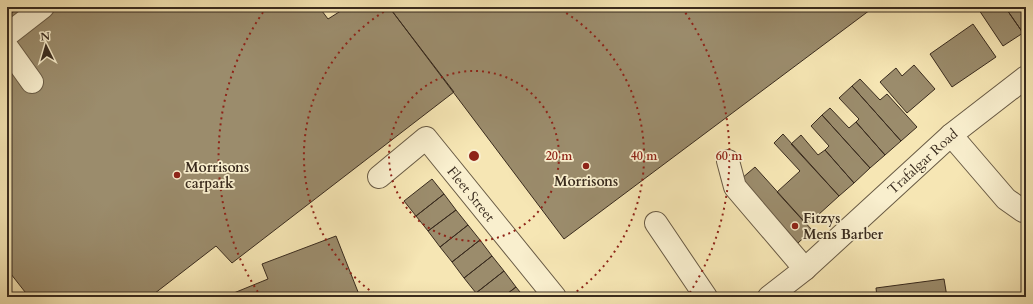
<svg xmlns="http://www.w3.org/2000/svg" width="1033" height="304" viewBox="0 0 1033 304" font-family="Cardo,serif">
	<rect width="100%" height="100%" fill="#f6e6b4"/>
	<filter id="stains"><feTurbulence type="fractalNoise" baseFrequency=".005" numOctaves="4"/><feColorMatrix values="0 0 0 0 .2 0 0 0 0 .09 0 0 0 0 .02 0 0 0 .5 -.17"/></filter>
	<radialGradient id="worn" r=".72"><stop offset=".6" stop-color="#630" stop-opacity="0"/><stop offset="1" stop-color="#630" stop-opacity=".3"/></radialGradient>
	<!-- building -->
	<path fill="#9b8c6c" stroke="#392b1e" d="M19 7H319L328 19 347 7H389L454 92 232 263 216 246 150 297H29L7 269V17Z
		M389 7H874L564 239Z
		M977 7H1005L1023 33 1003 46Z
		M1005 7H1026V31L1023 33Z
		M973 24 996 57 952 87 930 54Z
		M914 65 935 89 907 113 880 82 896 68 902 76Z
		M860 79 880 100 887 94 917 127 901 141 852 86Z
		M852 86 901 141 885 155 856 122 859 119 839 98Z
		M830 108 849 128 856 122 885 155 870 168 822 115Z
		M822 115 870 168 854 183 825 150 829 146 811 126Z
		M783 134 839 196 807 225 777 192 800 171 774 143Z
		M801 135 818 155 825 150 854 183 839 196 791 144Z
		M755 167 812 230 798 243 741 179Z
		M432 179 444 194 416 216 404 201Z
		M444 194 456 210 428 231 416 216Z
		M456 210 468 225 440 247 428 231Z
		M468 225 480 240 452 262 440 247Z
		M336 236 360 297H224L268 279 262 264Z
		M480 240 492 256 464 278 452 262Z
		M492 256 504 271 476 293 464 278Z
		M504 271 516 287 503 297H479L476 293Z
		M944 279 947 297H877L876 288Z
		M516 287 524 297H503Z"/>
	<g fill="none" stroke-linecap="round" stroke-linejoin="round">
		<!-- minor casing -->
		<g stroke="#685a44" stroke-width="24">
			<g id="minor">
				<path d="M7 35 43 7"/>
				<path d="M7 47 32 82"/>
				<path d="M951 135 1006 199 1023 211H1026"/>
				<path d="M728 161 735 187 805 269"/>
				<path id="s1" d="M379 177 426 138 555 297"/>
				<path d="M656 223 706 297"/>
				<path id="s2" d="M769 297 805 269 951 135 1026 77"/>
			</g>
		</g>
		<!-- minor -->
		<use href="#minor" stroke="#f9efce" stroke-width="22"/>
	</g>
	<!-- distance rings -->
	<g fill="none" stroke="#8f2418" stroke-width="2" stroke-dasharray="2 4">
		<circle cx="474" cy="156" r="85"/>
		<path d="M379 297A170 170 0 0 1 392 7M556 7A170 170 0 0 1 569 297"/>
		<path d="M261 297A255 255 0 0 1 266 8M682 8A255 255 0 0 1 687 297"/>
	</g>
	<!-- markers -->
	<g fill="#8f2418" stroke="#f9efce" stroke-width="1.5">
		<circle cx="586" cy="166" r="4"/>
		<circle cx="177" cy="175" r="4"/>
		<circle cx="795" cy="226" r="4"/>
	</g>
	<g text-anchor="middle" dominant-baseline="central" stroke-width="3.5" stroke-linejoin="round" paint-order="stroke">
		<!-- street labels -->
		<g font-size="14" fill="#392b1e" stroke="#f9efce">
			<text stroke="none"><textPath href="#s2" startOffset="205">Trafalgar Road</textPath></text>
			<text stroke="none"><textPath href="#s1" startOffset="133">Fleet Street</textPath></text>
		</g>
		<!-- poi labels -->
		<g font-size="14" font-weight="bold" fill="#392b1e" stroke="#f9efce" text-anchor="start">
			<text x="185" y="167">Morrisons<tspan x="185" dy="16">carpark</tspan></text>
			<text x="586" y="181" text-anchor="middle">Morrisons</text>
			<text x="803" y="218">Fitzys<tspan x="803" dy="16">Mens Barber</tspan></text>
		</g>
	</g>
	<circle cx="474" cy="156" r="6" fill="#8f2418" stroke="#f9efce" stroke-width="2"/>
	<g font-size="12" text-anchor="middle" font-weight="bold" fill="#8f2418" stroke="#f9efce" stroke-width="3.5" stroke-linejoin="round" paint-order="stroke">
		<text x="559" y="160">20 m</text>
		<text x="644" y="160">40 m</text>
		<text x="729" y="160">60 m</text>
	</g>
	<!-- margin -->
	<rect width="1033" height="304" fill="none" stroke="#f6e6b4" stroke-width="24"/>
	<rect x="8" y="8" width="1017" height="288" fill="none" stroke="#392b1e" stroke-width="2"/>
	<rect x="12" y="12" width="1009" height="280" fill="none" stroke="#392b1e"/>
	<!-- north arrow -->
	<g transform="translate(46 46) rotate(355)" stroke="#f9efce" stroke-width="3" paint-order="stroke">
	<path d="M0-3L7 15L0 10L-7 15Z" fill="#392b1e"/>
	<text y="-6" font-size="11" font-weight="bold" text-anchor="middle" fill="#392b1e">N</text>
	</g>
	<rect width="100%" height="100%" filter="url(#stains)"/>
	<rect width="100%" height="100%" fill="url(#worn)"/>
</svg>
